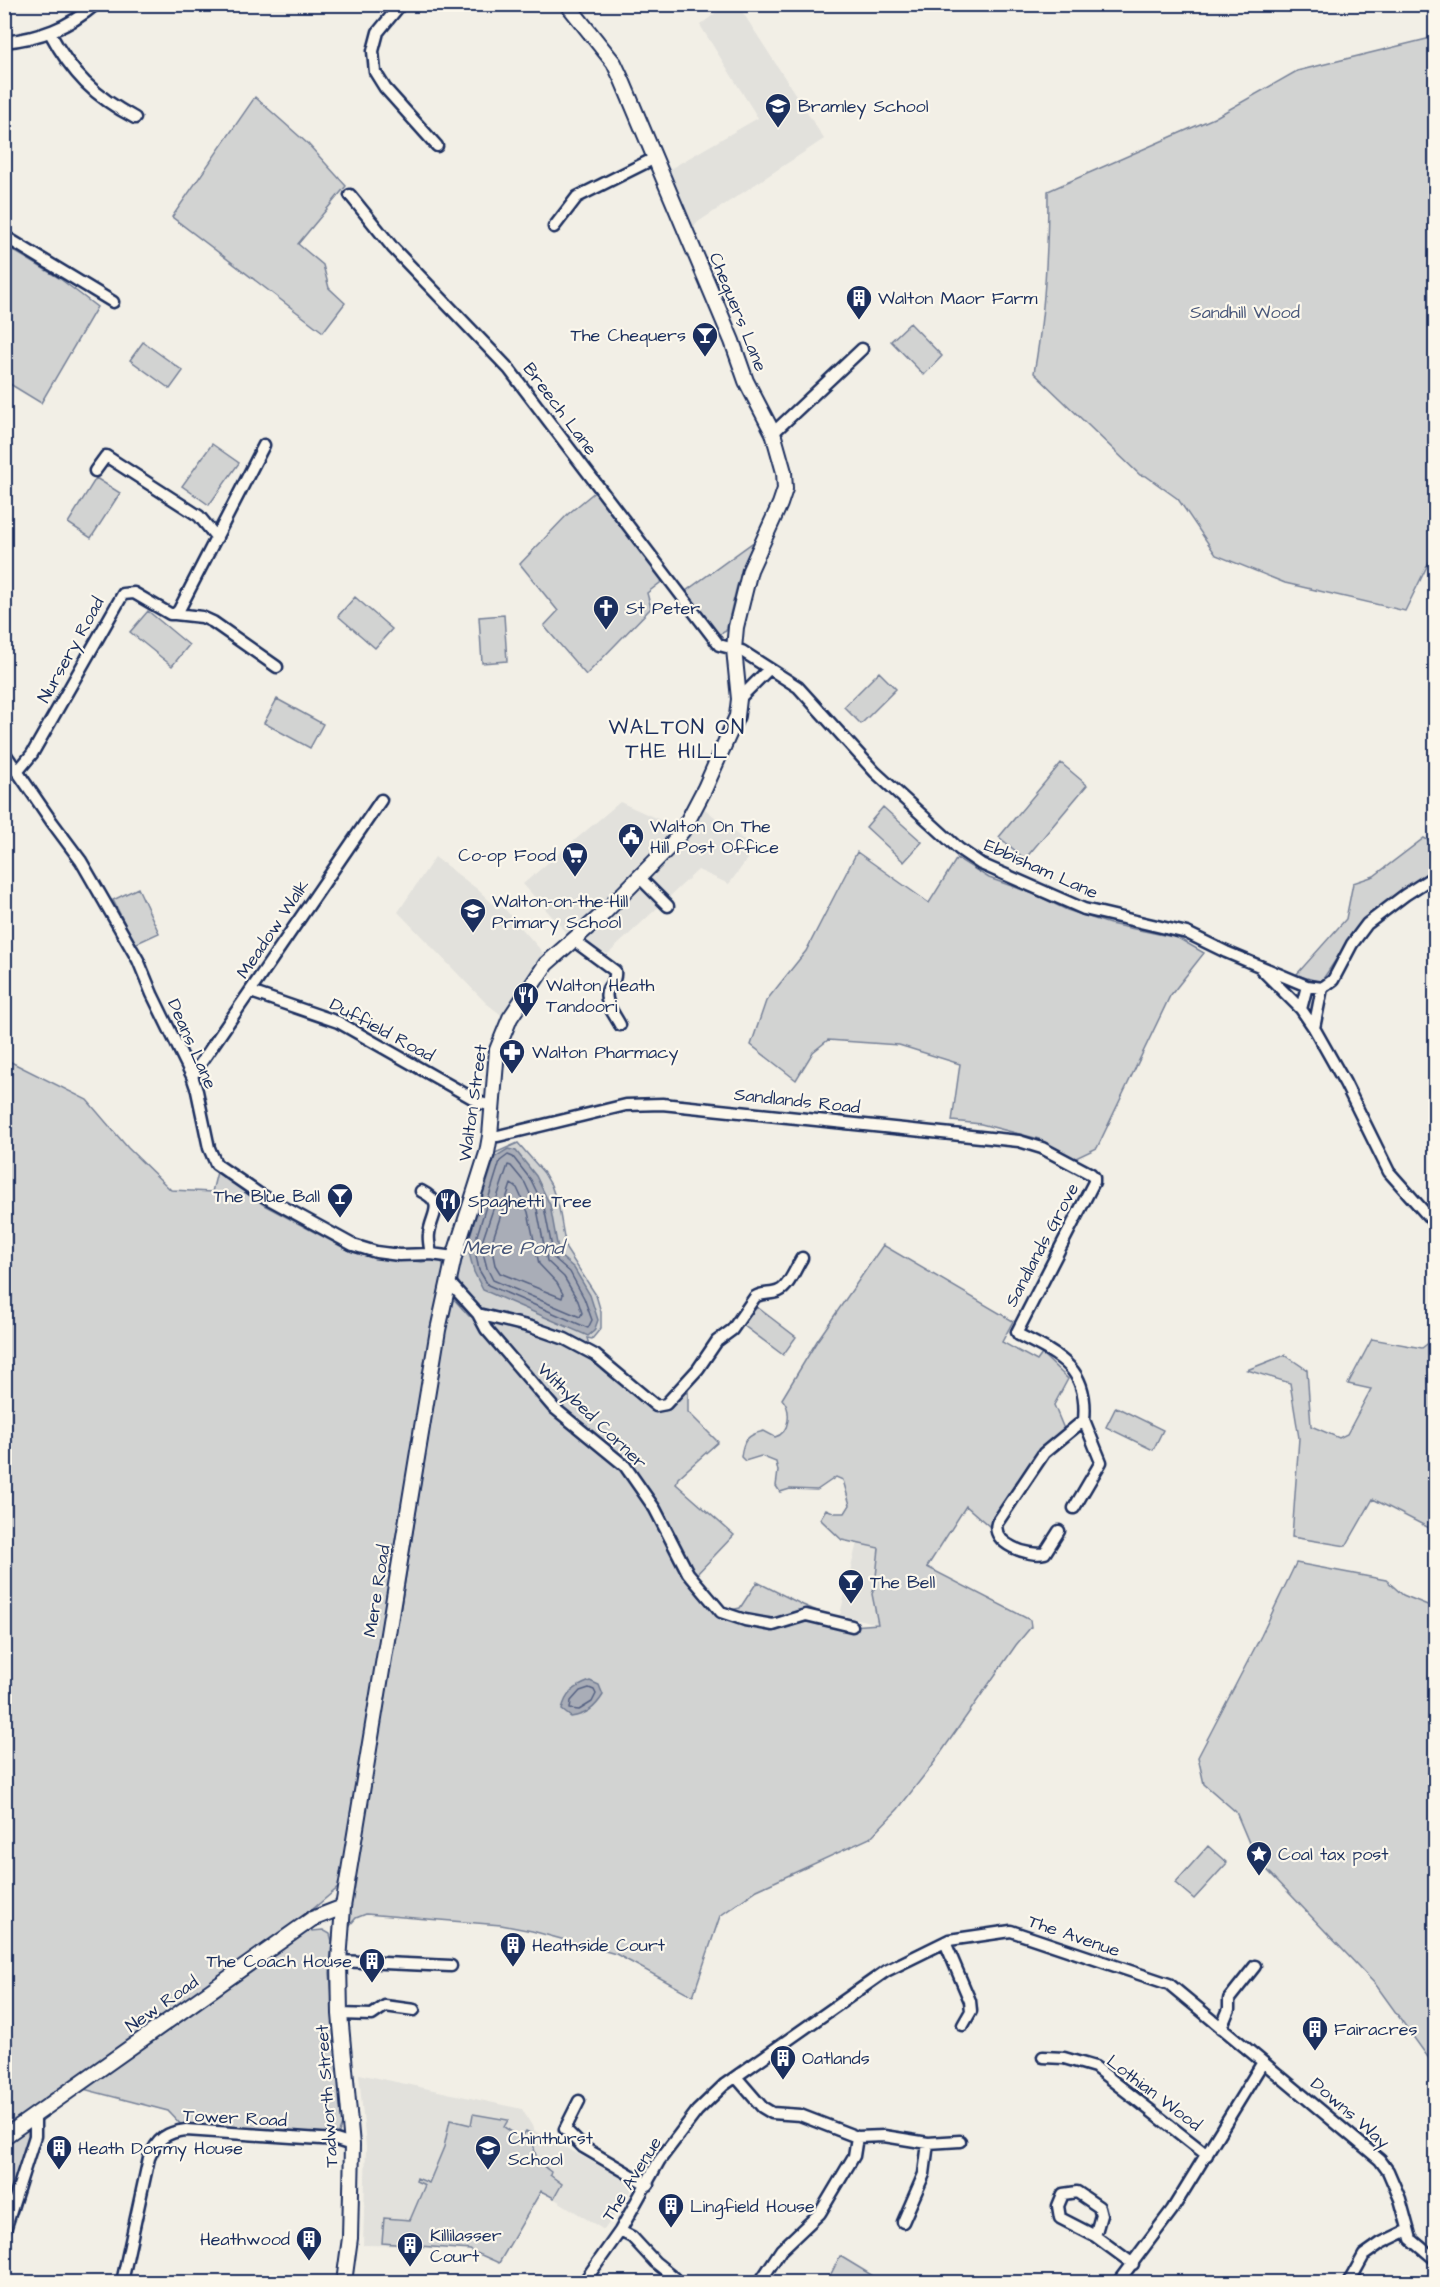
<svg xmlns="http://www.w3.org/2000/svg" width="1440" height="2287" viewBox="0 0 1440 2287" font-family="'Architects Daughter',sans-serif">
	<rect width="100%" height="100%" fill="#f2efe6"/>
	<filter id="ink" filterUnits="userSpaceOnUse"><feTurbulence type="fractalNoise" baseFrequency=".0167" numOctaves="2"/><feDisplacementMap in="SourceGraphic" scale="12" xChannelSelector="R" yChannelSelector="G"/><feConvolveMatrix kernelMatrix="1 2 1 2 8 2 1 2 1" color-interpolation-filters="sRGB"/></filter>
	<g filter="url(#ink)">
		<!-- built -->
		<path fill="#e2e1dc" d="M726 5H738L824 139 698 222 689 233 663 173 758 118 700 25Z
			M620 802 682 830 696 802 755 849 729 884 698 870 608 954 573 940 523 884Z
			M435 857 477 889 495 906 503 907 546 956 532 972 504 1017 486 1003 398 912Z
			M857 1542 879 1548 875 1586 872 1594 879 1624 840 1615Z
			M359 2074 522 2109 535 2131 635 2185 604 2230 542 2191 499 2263 470 2250 422 2246 363 2245 366 2147Z"/>
		<!-- green -->
		<path fill="#d2d3d2" stroke="#768198" stroke-width="1.5" d="M1435 37V550L1405 611 1285 583 1216 555 1178 499 1146 476 1140 475 1034 373C1045 313 1048 252 1048 191L1214 118 1297 71Z
			M255 97 308 144 346 186 298 244 323 265 329 288 345 303 323 332 172 217Z
			M4 245 59 278 97 307 41 403 5 381Z
			M910 323 942 356 924 375 891 341Z
			M143 342 183 371 170 389 130 360Z
			M212 444 239 463 209 505 182 486Z
			M96 478 120 493 91 538 68 523Z
			M597 490 665 579 647 593 651 608 586 675 544 626 558 611 520 564 568 514Z
			M755 541 737 586 726 631 718 635 686 591Z
			M355 597 392 629 375 648 338 616Z
			M148 611 189 645 172 666 130 632Z
			M504 615 507 661 482 663 479 617Z
			M879 672 896 689 861 724 844 707Z
			M277 699 323 724 310 748 264 723Z
			M1061 763 1087 785 1025 859 999 837Z
			M883 807 922 842 904 862 866 827Z
			M1424 838 1435 844V867L1375 911 1345 946 1321 982 1296 975 1346 919 1353 883 1374 876Z
			M857 852 929 903 957 858 989 878 1034 894 1067 910 1110 924 1178 938 1204 953 1170 996 1097 1148 1074 1159 1039 1139 981 1124 952 1121 960 1064 899 1045 828 1040 813 1052 796 1080 751 1045 766 1001 806 951Z
			M138 888 159 933 135 944 113 900Z
			M5 1059 87 1100 128 1148 171 1190 212 1192 217 1172 264 1205 348 1250 376 1257 422 1262 436 1259 442 1262 445 1272 340 1886 306 1915 312 1931 323 1930 330 1934 332 1941 330 1973 343 2122 336 2140 186 2130 168 2111 76 2087 35 2116 5 2233Z
			M518 1143 544 1173 551 1185 559 1208 566 1249 596 1295 601 1312V1328L592 1339 587 1338 593 1358 650 1406 665 1411 688 1386V1412L718 1442 678 1478 676 1484 734 1535 695 1576 721 1612 740 1608 757 1582 803 1605 852 1626 878 1624 872 1594 875 1586 879 1548 842 1540 820 1519 826 1509 835 1513H845L850 1505 843 1480 836 1477 817 1490 790 1489 780 1492 776 1486 778 1471 776 1462 761 1456 745 1461 741 1457C743 1441 746 1435 764 1431L775 1437C790 1433 792 1410 782 1399L817 1341 883 1245 1013 1321 1002 1342 1037 1361 1042 1354 1068 1379 1054 1405 1064 1429 1040 1450 1028 1465 989 1526 966 1506 927 1567 1030 1620 1031 1627 1016 1645 933 1764 898 1809 870 1838 757 1890 720 1916 693 1996 616 1954 532 1931 501 1925 366 1914 356 1918 349 1926V1912L354 1877 399 1618 451 1296 469 1316H503L478 1307 460 1286 456 1275 495 1153Z
			M757 1307 796 1337 783 1355 743 1325Z
			M1435 1338V1531L1373 1499 1346 1546 1292 1537 1299 1438 1290 1383 1247 1370 1285 1355 1307 1370 1311 1426 1339 1438 1347 1434 1371 1389 1348 1384 1372 1339 1422 1348Z
			M1116 1407 1163 1430 1153 1450 1106 1427Z
			M1296 1563 1386 1580 1403 1595 1435 1608V2067L1376 1985 1255 1857 1236 1812 1204 1784 1198 1757 1261 1636Z
			M1208 1846 1227 1863 1194 1899 1175 1883Z
			M473 2114 508 2120 504 2127 521 2138 526 2131 538 2137 534 2142C533 2156 540 2164 551 2172L550 2175 562 2184 554 2198 541 2191 499 2263 470 2250 382 2243 384 2218 410 2220 425 2185 416 2181 417 2178 429 2183 444 2147 450 2120 471 2125Z
			M840 2256 883 2282H827Z"/>
		<!-- water -->
		<path fill="#a9adb7" stroke="#707b93" stroke-width="1.5" d="M508 1149 516 1151 536 1176 550 1205 559 1255 574 1268 590 1295 598 1320 594 1331 588 1336 483 1290 474 1272 467 1245 495 1157Z
			M590 1681 599 1685 603 1695C595 1708 586 1715 571 1717L562 1710C565 1694 574 1687 590 1681Z"/>
		<g fill="none" stroke-linecap="round" stroke-linejoin="round">
			<!-- shore -->
			<path stroke="#546182" stroke-width="1.5" d="M508 1155 513 1157 531 1180 544 1207 554 1258 570 1272 584 1298 592 1320 588 1328 488 1285 479 1270 474 1245 500 1161Z
				M508 1165 511 1166 525 1183 537 1209 547 1261 564 1277 578 1301 582 1313 580 1317 493 1280 487 1268 481 1245Z
				M511 1184 517 1188 528 1212 539 1264 557 1283 563 1294 562 1298 500 1273 495 1265 491 1245Z
				M589 1688 594 1690 596 1694 592 1702 579 1710 570 1709 571 1701 580 1691Z"/>
			<!-- minor casing -->
			<g stroke="#1b2f5e" stroke-width="15">
				<path id="minor" d="M401 4 378 32 373 51 375 72 385 88 437 146
					M50 33C72 74 94 96 135 118
					M4 42C40 38 68 28 96 4
					M350 195 393 248 509 369 719 645 742 651 798 687 875 772 959 849 981 864 1084 909 1187 933 1226 952 1307 986 1322 988
					M554 227 577 197 655 158
					M4 236 113 302
					M773 433 862 349
					M95 471 106 456 199 516 217 538
					M175 614 202 617 213 622 277 667
					M739 699 769 669
					M4 752 52 822 81 861 138 960 152 994 192 1076 197 1091 209 1148 216 1164 258 1193 353 1245 376 1252 399 1255 431 1254 454 1257
					M17 772 32 754 123 594 134 593 170 614H175L179 610 264 445
					M640 878 668 906
					M573 940 615 971C616 980 612 982 608 989 602 1000 615 1015 620 1025
					M1261 969 1301 1009 1314 1028 1345 1083 1389 1172 1436 1225
					M1322 988 1333 980 1352 944 1367 924 1405 895 1436 875
					M251 992 338 1022 481 1103 492 1106
					M1301 1009 1307 986
					M1314 1028 1322 988
					M192 1076 381 800
					M490 1136H498L626 1105 662 1104 1019 1141 1042 1148 1091 1174 1094 1177V1182L1017 1332 1019 1335C1059 1355 1089 1368 1084 1420L1044 1453 997 1523C991 1544 1029 1557 1045 1553L1059 1531
					M421 1191C447 1204 431 1214 429 1234 428 1240 430 1248 431 1254
					M448 1281 478 1314 531 1327 565 1339 595 1355 656 1406 666 1404 698 1369 717 1341 732 1330 755 1297C763 1292 771 1295 779 1291 789 1287 796 1267 802 1258
					M478 1314 486 1329 553 1407 625 1466 655 1509 688 1573 721 1612 745 1620 773 1625 806 1615 852 1626
					M1074 1508 1101 1462 1084 1420
					M945 1942 970 2001 971 2011 963 2025
					M339 1961 451 1966
					M340 2014 372 2015 385 2006 414 2010
					M1221 2028 1229 2009V1999L1255 1966
					M1043 2057 1064 2058 1095 2067 1207 2155
					M1263 2062 1380 2160 1388 2171 1400 2199 1411 2239 1436 2260
					M737 2078 762 2107 772 2113 800 2115 857 2137 884 2136 928 2143 960 2141
					M579 2101 565 2129 583 2147 648 2185
					M903 2222 924 2174 928 2143
					M620 2231 632 2237 655 2262 675 2278 676 2282
					M4 2233 35 2136V2116
					M1095 2236 1101 2215 1099 2207 1077 2192 1063 2194 1058 2206 1060 2218 1095 2236 1133 2264
					M122 2282 149 2158C157 2139 166 2132 186 2130L336 2140 352 2145
					M584 2282 620 2231 659 2161 697 2111 724 2085 886 1971 949 1940 1011 1931 1169 1984 1263 2062 1172 2210 1118 2282
					M760 2282 781 2250 820 2213 854 2156 857 2137
					M1349 2282 1364 2255 1381 2243 1408 2230"/>
			</g>
			<!-- major casing -->
			<g stroke="#1b2f5e" stroke-width="18">
				<path id="major" d="M4 2137 312 1919 343 1907
					M344 2282 350 2238 352 2145 340 2014 339 1961 343 1907 438 1330 454 1257 487 1153 490 1136 497 1050 510 1018 546 964 604 913 670 846 683 830 705 788 737 716 739 699 734 649 736 627 750 570 780 504 785 489 784 472 773 433 746 381 732 341 622 80 614 63 567 4"/>
			</g>
			<!-- minor -->
			<use href="#minor" stroke="#fbf7ec" stroke-width="10"/>
			<!-- major -->
			<use href="#major" stroke="#fbf7ec" stroke-width="14"/>
		</g>
	</g>
	<!-- icons -->
	<defs>
		<g id="school-pin" transform="scale(1.35)"><path d="M0 17L-7.5 6A9.5 9.5 0 1 1 7.5 6Z" fill="#1b2f5e" stroke="#fbf7ec"/><path d="M0-5L7-2L0 1L-7-2ZM-4 1L0 2.5L4 1V4Q0 6-4 4Z" fill="#fff"/></g>
		<g id="building-pin" transform="scale(1.35)"><path d="M0 17L-7.5 6A9.5 9.5 0 1 1 7.5 6Z" fill="#1b2f5e" stroke="#fbf7ec"/><path d="M-4-6H4V6H1V3H-1V6H-4ZM-2.5-4.3h1.7v1.8h-1.7ZM.8-4.3h1.7v1.8H.8ZM-2.5-1h1.7V.8h-1.7ZM.8-1h1.7V.8H.8Z" fill="#fff"/></g>
		<g id="bar-pin" transform="scale(1.35)"><path d="M0 17L-7.5 6A9.5 9.5 0 1 1 7.5 6Z" fill="#1b2f5e" stroke="#fbf7ec"/><path d="M-6-5H6L.8 .8V4.5H3.5V6h-7V4.5H-.8V.8Z" fill="#fff"/></g>
		<g id="church-pin" transform="scale(1.35)"><path d="M0 17L-7.5 6A9.5 9.5 0 1 1 7.5 6Z" fill="#1b2f5e" stroke="#fbf7ec"/><path d="M-1.2-6h2.4v3.5h3.3v2.4h-3.3V6h-2.4V-.1h-3.3v-2.4h3.3Z" fill="#fff"/></g>
		<g id="civic-pin" transform="scale(1.35)"><path d="M0 17L-7.5 6A9.5 9.5 0 1 1 7.5 6Z" fill="#1b2f5e" stroke="#fbf7ec"/><path d="M-.6-6.5H3V-4.5H.6V-3L4-1V1h2V6H-6V1h2V-1L-.6-3ZM-1.2 2.5V6h2.4V2.5Z" fill="#fff"/></g>
		<g id="supermarket-pin" transform="scale(1.35)"><path d="M0 17L-7.5 6A9.5 9.5 0 1 1 7.5 6Z" fill="#1b2f5e" stroke="#fbf7ec"/><path d="M-6-5.5h2.5l.6 2H6L4.5 2H-2.5L-4.4-4H-6ZM-1.5 3.2a1.3 1.3 0 1 0 .1 0ZM3 3.2a1.3 1.3 0 1 0 .1 0Z" fill="#fff"/></g>
		<g id="restaurant-pin" transform="scale(1.35)"><path d="M0 17L-7.5 6A9.5 9.5 0 1 1 7.5 6Z" fill="#1b2f5e" stroke="#fbf7ec"/><path d="M-5-6h1v4h1v-4h1v4h1v-4h1v5L-1.5 .5V6h-2V.5L-5-1ZM5-6V6H3V1.5H1.5Q1.5-4 5-6Z" fill="#fff"/></g>
		<g id="pharmacy-pin" transform="scale(1.35)"><path d="M0 17L-7.5 6A9.5 9.5 0 1 1 7.5 6Z" fill="#1b2f5e" stroke="#fbf7ec"/><path d="M-2-6h4v4h4v4h-4v4h-4v-4h-4v-4h4Z" fill="#fff"/></g>
		<g id="sight-pin" transform="scale(1.35)"><path d="M0 17L-7.5 6A9.5 9.5 0 1 1 7.5 6Z" fill="#1b2f5e" stroke="#fbf7ec"/><path d="M0-6L1.8-2.2L6-1.7L2.9 1.2L3.7 5.4L0 3.3L-3.7 5.4L-2.9 1.2L-6-1.7L-1.8-2.2Z" fill="#fff"/></g>
	</defs>
	<g fill-rule="evenodd">
		<use href="#school-pin" x="778" y="106"/>
		<use href="#building-pin" x="859" y="298"/>
		<use href="#bar-pin" x="705" y="335"/>
		<use href="#church-pin" x="606" y="608"/>
		<use href="#civic-pin" x="631" y="836"/>
		<use href="#supermarket-pin" x="575" y="855"/>
		<use href="#school-pin" x="473" y="911"/>
		<use href="#restaurant-pin" x="526" y="995"/>
		<use href="#pharmacy-pin" x="512" y="1052"/>
		<use href="#bar-pin" x="340" y="1196"/>
		<use href="#restaurant-pin" x="448" y="1201"/>
		<use href="#bar-pin" x="851" y="1582"/>
		<use href="#sight-pin" x="1259" y="1854"/>
		<use href="#building-pin" x="513" y="1945"/>
		<use href="#building-pin" x="372" y="1961"/>
		<use href="#building-pin" x="1315" y="2029"/>
		<use href="#building-pin" x="783" y="2058"/>
		<use href="#building-pin" x="59" y="2148"/>
		<use href="#school-pin" x="488" y="2148"/>
		<use href="#building-pin" x="671" y="2206"/>
		<use href="#building-pin" x="309" y="2239"/>
		<use href="#building-pin" x="410" y="2245"/>
	</g>
	<g text-anchor="middle" dominant-baseline="central" stroke-width="4.5" stroke-linejoin="round" paint-order="stroke">
		<!-- poi labels -->
		<g font-size="18" fill="#1b2f5e" stroke="#fbf7ec" text-anchor="start">
			<text x="798" y="106">Bramley School</text>
			<text x="878" y="298">Walton Maor Farm</text>
			<text x="686" y="335" text-anchor="end">The Chequers</text>
			<text x="626" y="608">St Peter</text>
			<text x="650" y="826">Walton On The<tspan x="650" dy="21">Hill Post Office</tspan></text>
			<text x="556" y="855" text-anchor="end">Co-op Food</text>
			<text x="492" y="901">Walton-on-the-Hill<tspan x="492" dy="21">Primary School</tspan></text>
			<text x="546" y="985">Walton Heath<tspan x="546" dy="21">Tandoori</tspan></text>
			<text x="532" y="1052">Walton Pharmacy</text>
			<text x="320" y="1196" text-anchor="end">The Blue Ball</text>
			<text x="468" y="1201">Spaghetti Tree</text>
			<text x="870" y="1582">The Bell</text>
			<text x="1278" y="1854">Coal tax post</text>
			<text x="532" y="1945">Heathside Court</text>
			<text x="352" y="1961" text-anchor="end">The Coach House</text>
			<text x="1334" y="2029">Fairacres</text>
			<text x="802" y="2058">Oatlands</text>
			<text x="508" y="2138">Chinthurst<tspan x="508" dy="21">School</tspan></text>
			<text x="78" y="2148">Heath Dormy House</text>
			<text x="690" y="2206">Lingfield House</text>
			<text x="430" y="2235">Killilasser<tspan x="430" dy="21">Court</tspan></text>
			<text x="290" y="2239" text-anchor="end">Heathwood</text>
		</g>
		<!-- street labels -->
		<g font-size="18" fill="#1b2f5e" stroke="#fbf7ec">
			<text transform="translate(738 312) rotate(68)">Chequers Lane</text>
			<text transform="translate(560 409) rotate(53)">Breech Lane</text>
			<text transform="translate(71 650) rotate(-61)">Nursery Road</text>
			<text transform="translate(1041 869) rotate(24)">Ebbisham Lane</text>
			<text transform="translate(273 929) rotate(-56)">Meadow Walk</text>
			<text transform="translate(382 1030) rotate(28)">Duffield Road</text>
			<text transform="translate(192 1044) rotate(66)">Deans Lane</text>
			<text transform="translate(797 1101) rotate(6)">Sandlands Road</text>
			<text transform="translate(473 1103) rotate(-82)">Walton Street</text>
			<text transform="translate(1042 1245) rotate(-62)">Sandlands Grove</text>
			<text transform="translate(592 1416) rotate(44)">Withybed Corner</text>
			<text transform="translate(377 1591) rotate(-81)">Mere Road</text>
			<text transform="translate(1074 1936) rotate(19)">The Avenue</text>
			<text transform="translate(162 2004) rotate(-35)">New Road</text>
			<text transform="translate(1154 2093) rotate(37)">Lothian Wood</text>
			<text transform="translate(327 2096) rotate(-94)">Tadworth Street</text>
			<text transform="translate(1350 2113) rotate(41)">Downs Way</text>
			<text transform="translate(235 2118) rotate(3)">Tower Road</text>
			<text transform="translate(632 2179) rotate(-58)">The Avenue</text>
		</g>
		<!-- park labels -->
		<g font-size="18" fill="#49587b" stroke="#fbf7ec">
			<text x="1245" y="312">Sandhill Wood</text>
		</g>
		<!-- water labels -->
		<g font-size="20" font-style="italic" fill="#465579" stroke="#fbf7ec">
			<text x="513" y="1248">Mere Pond</text>
		</g>
		<!-- quarter labels -->
		<g font-size="21" letter-spacing="1.5" fill="#1b2f5e" stroke="#fbf7ec">
			<text x="677" y="727">WALTON ON<tspan x="677" dy="24">THE HILL</tspan></text>
		</g>
	</g>
	<!-- margin -->
	<rect width="1440" height="2287" fill="none" stroke="#fbf7ec" stroke-width="24"/>
	<rect x="12" y="12" width="1416" height="2263" fill="none" stroke="#1b2f5e" stroke-width="2" filter="url(#ink)"/>
</svg>
